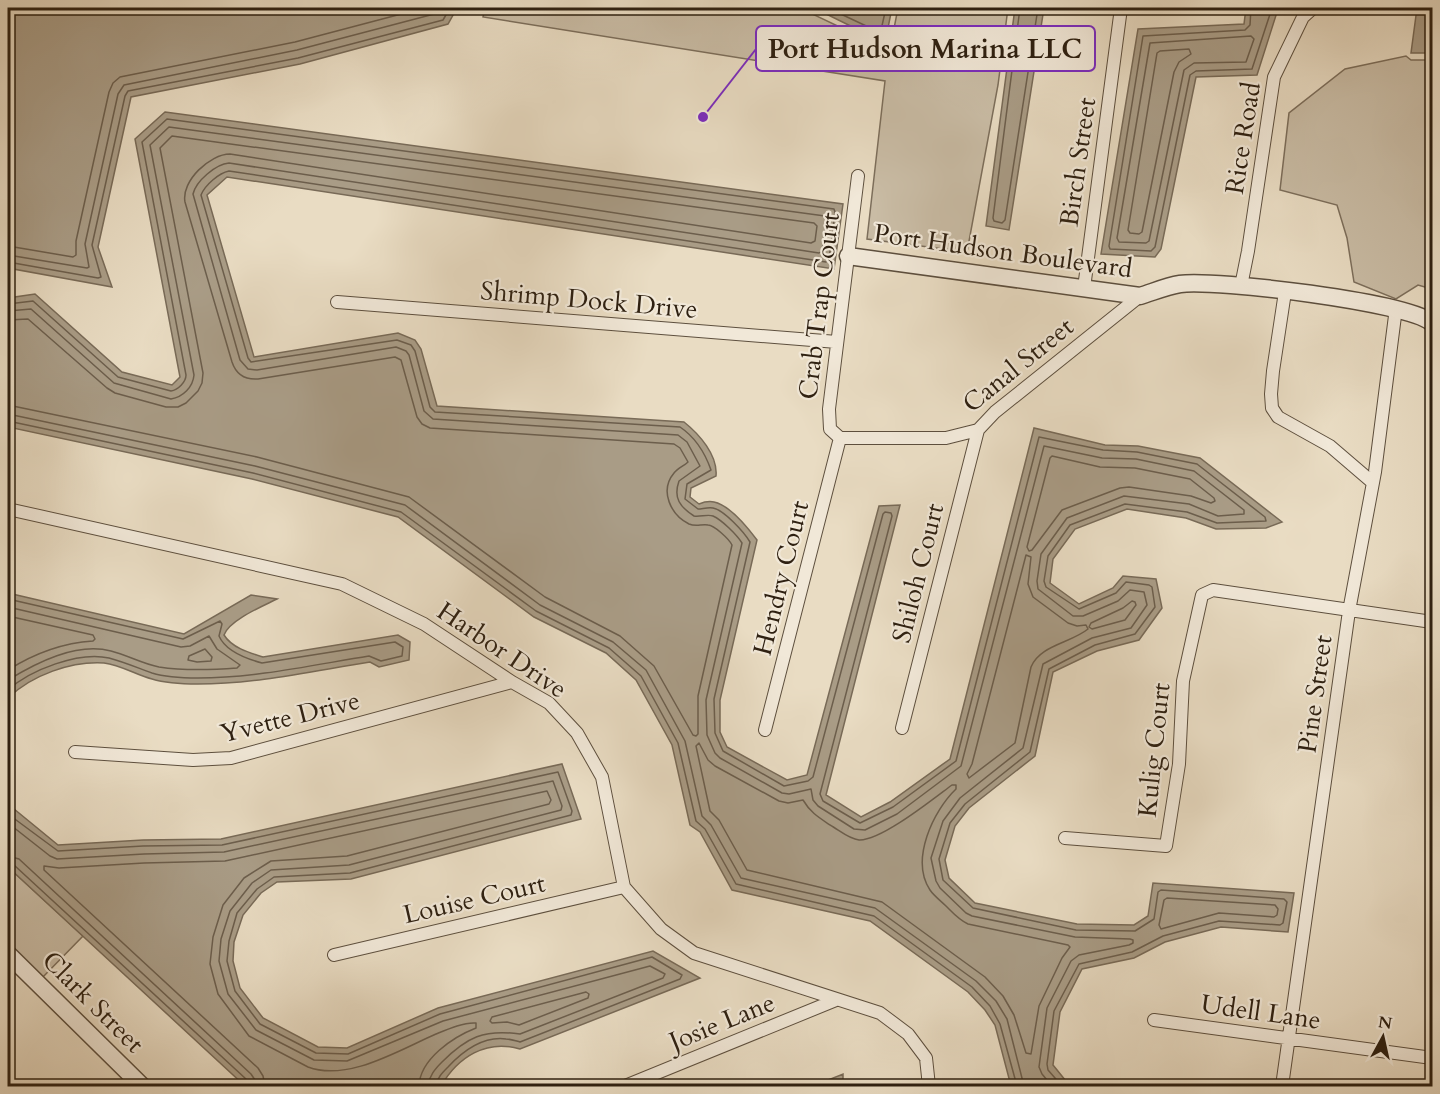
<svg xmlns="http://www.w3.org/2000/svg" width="1440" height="1094" viewBox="0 0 1440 1094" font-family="Cardo,serif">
	<rect width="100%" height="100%" fill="#e9dcc3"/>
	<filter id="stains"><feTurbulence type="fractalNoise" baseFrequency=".00333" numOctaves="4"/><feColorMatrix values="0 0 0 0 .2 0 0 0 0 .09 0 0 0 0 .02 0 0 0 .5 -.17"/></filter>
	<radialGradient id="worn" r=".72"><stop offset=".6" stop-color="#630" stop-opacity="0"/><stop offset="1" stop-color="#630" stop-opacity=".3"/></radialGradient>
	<!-- green -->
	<path fill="#c9bca5" stroke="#7c6e5b" stroke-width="1.5" d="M485 8H804L808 12 886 49 891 44 898 8H1008L998 85 967 252 867 239 885 81 483 17Z
		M1406 56 1411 60H1432V289L1418 285 1396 299 1354 282 1347 238 1337 205 1280 190 1289 113 1345 69Z
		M8 867 83 936 42 978 8 944Z"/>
	<!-- water -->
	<path fill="#a99c86" stroke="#786a57" stroke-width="1.5" d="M8 8H457L448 24 300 64 131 97 98 247 112 287 8 268Z
		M814 8H892L885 43Z
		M1015 8H1044L1009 230 986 226Z
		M1246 8H1280L1278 9 1257 75 1196 77 1161 249 1155 257 1101 254 1138 29 1244 24Z
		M1417 8H1432V53H1411Z
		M165 112 843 204 834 269 227 177 207 195 254 357 398 333 415 340 421 349 437 406 684 422C699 434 718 455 716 476L691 488 690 497 699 504C704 502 709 501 714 502 729 505 748 528 757 540L720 700V732L727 747 787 780 807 775 879 506 900 505 826 795 861 817 890 802 950 759 1034 428 1105 445 1138 446 1200 458 1282 522 1266 528 1216 529 1186 518 1127 509 1075 529 1053 559 1050 583 1079 604 1113 588 1123 576 1156 579 1162 608 1139 640 1097 651 1053 672 1035 756 969 808 955 826 945 860 949 878 975 903 1077 924 1134 925 1148 916 1153 883 1294 893 1288 932 1221 927 1165 942 1134 958 1082 969 1060 1012 1053 1065 1070 1086H1011L995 1025 985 1010 968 992 870 921 732 890 700 832 690 825 672 745 636 680 606 653 534 617 398 517 252 479 8 427V298L35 294 122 372 172 385 180 377 135 139Z
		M8 593 184 634 251 595 277 599C263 606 229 620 224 635 232 648 250 653 263 657L398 635 410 642 409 660 379 667 370 662C313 671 256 684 198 684 184 684 165 683 152 679 136 675 121 665 104 663 71 661 32 675 8 698Z
		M562 764 581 819 351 879 277 882 261 893 243 915 234 942 233 961 240 988 263 1018 318 1047 347 1048 438 1008 653 951 700 978 520 1049C486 1039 458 1057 441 1086H245L8 867V804L58 845 143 840 221 839Z
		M843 1074V1086H813Z"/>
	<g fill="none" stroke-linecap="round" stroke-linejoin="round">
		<!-- shore -->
		<path stroke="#6c5e4c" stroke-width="1.5" d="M828 8 879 32 881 30 886 8
			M1020 8 993 218 994 221 1002 223 1005 220 1038 8
			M1251 8 1250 25 1245 30 1143 36 1109 246 1110 249 1151 251 1155 247 1190 75 1196 71 1252 69 1272 8
			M1251 36 1254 39 1246 62 1194 63 1184 70 1149 241 1146 243 1119 242 1117 238 1150 43Z
			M1189 49 1191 54 1179 62 1174 72 1142 232 1139 234 1130 233 1128 230 1157 53 1160 51Z
			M8 246 73 257 76 255V241L109 92 113 83 120 77 295 42 424 8
			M8 255 87 268 89 267 85 244 118 94 124 85 297 50 438 13 442 8
			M8 262 98 278 101 277 92 245 125 96 128 91 298 58 443 20 450 8
			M8 304 33 301 118 377 171 391C178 390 186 382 186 375L142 142 167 119 834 209 835 212 829 259 826 262 229 171C219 173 205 185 201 195L248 358 251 362 397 340 411 345 415 351 430 407 435 412 680 427C695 437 705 453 711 470L687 484 685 499 698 509C702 509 708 507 713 508 724 510 744 532 750 542L714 699 715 733 723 751 784 786 808 781 813 777 883 514 885 512 891 513 892 516 820 794 823 801 860 823 893 807 956 761 1039 437 1103 450 1137 452 1197 464 1265 517 1266 521 1217 523 1187 512 1125 504 1070 525 1048 556 1044 581 1046 587 1079 609 1116 593 1126 582 1149 585 1152 587 1155 607 1135 634 1095 645 1049 669 1030 752 965 804 950 823 939 859 943 880 973 908 1076 930 1135 931 1154 919 1158 892 1161 890 1284 899 1287 902 1283 923 1280 925 1219 921 1163 936 1132 952 1079 964 1054 1011 1047 1064 1048 1070 1062 1086
			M8 311 31 309 114 383 171 399C183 397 193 387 194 375L150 145 169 127 825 216 827 218 822 251 819 253 229 163C216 164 196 181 193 194L240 360 248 369 257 370 396 347 406 351 409 355 424 411 433 419 678 435 687 442 700 466 679 481C673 498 680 507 694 516 700 517 708 514 713 516 722 520 737 535 742 543L706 700 707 735 715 753 720 758 782 793 789 794 811 789 813 800 818 806 854 829 865 830 897 814 961 766 1044 446 1102 458 1136 459 1194 471 1244 510V514L1218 516 1189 504 1124 496 1067 518 1041 554 1037 581 1038 589 1073 616H1083L1118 601 1130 590 1144 592 1147 605 1131 628 1092 638 1043 664 1023 748 960 798 943 821 931 858 936 881 940 888 966 913 972 916 1075 937 1130 939 1133 940V943L1129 945 1079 955 1071 961 1047 1008 1039 1067 1042 1074 1052 1086
			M8 320 28 319 107 388 115 393 166 407H178L186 403 198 391 202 383 203 373 160 148 172 136 814 223 817 226 815 241 811 243 230 154C210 154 181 181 185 202L232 362C236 374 245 380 258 379L395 357 401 360 417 417 422 424 430 428 674 444 680 448 688 462C684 466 678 468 674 473 659 491 671 515 689 524 696 527 701 524 708 525 714 525 729 539 732 545L698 696V734L696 736 693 735 654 666 620 636 545 597 409 497 257 457 8 405
			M8 414 255 466 405 505 540 605 613 642 646 670 685 741 702 816 711 825 741 878 875 908 976 981 996 1001 1007 1019 1024 1086
			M8 421 253 473 401 512 536 611 609 648 641 676 678 743 696 821 705 829 736 884 874 916 972 987 990 1006 1000 1024 1017 1086
			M1052 456 1100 467 1135 468 1190 479 1214 498 1215 501 1211 503 1191 496 1129 487 1120 488 1062 510 1032 550 1029 551 1027 547 1050 458Z
			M1026 555 1031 557 1028 584 1033 597 1068 623 1077 626 1086 625 1088 629C1071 643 1040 645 1031 667L1015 743 969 778 967 774 972 764Z
			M8 599 183 639 220 621 222 624 219 636C226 652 247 659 262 663L395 642 403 647 402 656 381 661 369 656C313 665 255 678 198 678 184 678 165 677 152 673 138 668 124 662 109 658 79 651 30 670 8 690
			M1132 601 1135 602 1136 605 1125 620 1092 629 1089 627 1091 623 1123 608Z
			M8 607 181 647 190 646 209 636 217 649 240 665 237 668C211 670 185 671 159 667 143 664 127 655 111 651 76 642 36 663 8 680
			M8 616 93 635 95 639 93 641C61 643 35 653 8 670
			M205 649 212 657 211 661 197 662 188 660 189 656Z
			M699 743 708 760 715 766 779 801 788 803 803 800C810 812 818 817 830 825 839 830 849 839 859 840 881 841 933 799 952 785H956V789C933 811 910 860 930 890 934 896 941 901 946 906 953 913 959 920 968 924L1068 945 1070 947 1062 958 1039 1006 1031 1054 1026 1053 1014 1015 1003 996 985 977 882 902 747 870 719 820 710 811 696 746Z
			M8 814 58 851 143 846 222 845 558 772 572 811 571 815 350 873 274 877 257 889 237 913 229 941 227 961 235 991 260 1024 316 1053 348 1054 440 1014 652 957 682 975 680 979 520 1042C516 1041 511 1039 506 1039 483 1036 463 1051 448 1067 442 1073 437 1078 436 1086
			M8 823 50 856 57 859 144 854 224 852 553 781 562 806 561 810 349 865 271 870 252 883 230 911 221 939 219 961 228 994 256 1030 314 1060 347 1061 443 1021 650 966 665 974 663 978 520 1034C484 1029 467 1037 442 1062 435 1069 429 1076 428 1086
			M8 856 19 859 251 1074 255 1080 256 1086
			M8 863 14 865 246 1079 248 1086
			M1167 898 1275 905 1278 909 1277 915 1274 917 1219 913 1161 929 1159 925 1164 900Z
			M586 992 589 994 588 998 519 1025 507 1022 492 1023 490 1021 492 1017Z
			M265 1086 263 1076 258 1068 44 870V866L59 868 144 863 225 861 547 791 551 800 549 804 347 856 271 861 244 878 223 905 213 937 210 964 218 994 249 1036 308 1067C348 1082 399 1050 436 1034 448 1029 464 1022 476 1023V1028C453 1037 420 1059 419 1086"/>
		<!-- minor casing -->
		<g stroke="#5d4f3e" stroke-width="14">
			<path id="minor" d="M1241 286 1248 251 1274 77 1303 17 1313 8
				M1084 288 1121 8
				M1285 292 1273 371 1271 394 1272 408 1278 417 1330 446 1372 482
				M337 302 837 342
				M840 438H946L978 430 995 412 1140 296
				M840 438 830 429 829 409 858 176
				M8 509 342 584 424 624 512 682 549 703 577 733 602 777 624 887 661 929 694 953 880 1013 908 1034 926 1058 929 1086
				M902 728 978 430
				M765 730 840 438
				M75 752 193 760 231 758 512 682
				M1065 838 1166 846 1179 764 1183 681 1202 595 1213 590 1432 622
				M334 955 624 887
				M1154 1020 1432 1058
				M625 1086 836 1000
				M1282 1086 1349 611 1375 472 1396 308"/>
		</g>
		<!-- tertiary casing -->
		<g stroke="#5d4f3e" stroke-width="19">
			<path id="tertiary" d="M848 256 1140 296C1153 292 1167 286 1180 284 1215 279 1409 302 1432 323
				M8 954 142 1086"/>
		</g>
		<!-- minor -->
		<use href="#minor" stroke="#f1e8d8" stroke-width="12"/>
		<!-- tertiary -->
		<use href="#tertiary" stroke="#f1e8d8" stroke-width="16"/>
	</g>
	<g text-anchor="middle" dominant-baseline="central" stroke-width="4.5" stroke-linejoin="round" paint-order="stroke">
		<!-- street labels -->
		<g font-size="26" fill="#2e2011" stroke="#f1e8d8">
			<text transform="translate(1243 138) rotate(-81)">Rice Road</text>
			<text transform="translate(1078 162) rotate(-82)">Birch Street</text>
			<text transform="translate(1003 251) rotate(8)">Port Hudson Boulevard</text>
			<text transform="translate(589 300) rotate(5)">Shrimp Dock Drive</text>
			<text transform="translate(819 306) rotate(-83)">Crab Trap Court</text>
			<text transform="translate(1018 365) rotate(-39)">Canal Street</text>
			<text transform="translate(918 573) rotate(-76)">Shiloh Court</text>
			<text transform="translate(781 578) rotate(-76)">Hendry Court</text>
			<text transform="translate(502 650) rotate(34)">Harbor Drive</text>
			<text transform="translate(1315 694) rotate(-82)">Pine Street</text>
			<text transform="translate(290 717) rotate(-14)">Yvette Drive</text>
			<text transform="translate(1154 750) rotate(-84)">Kulig Court</text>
			<text transform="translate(474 899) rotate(-13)">Louise Court</text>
			<text transform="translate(93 1002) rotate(45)">Clark Street</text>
			<text transform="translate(1261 1012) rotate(8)">Udell Lane</text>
			<text transform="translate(722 1022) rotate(-22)">Josie Lane</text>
		</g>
	</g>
	<!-- callouts -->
	<path fill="none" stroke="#7b2cbf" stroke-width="2" d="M703 117L756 49"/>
	<circle fill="#7b2cbf" stroke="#f1e8d8" stroke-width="2" cx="703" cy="117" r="6"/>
	<rect fill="#f1e8d8" stroke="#7b2cbf" stroke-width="2" x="756" y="26" width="339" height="45" rx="6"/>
	<g font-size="27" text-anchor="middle" font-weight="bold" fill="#2e2011">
		<text x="925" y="58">Port Hudson Marina LLC</text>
	</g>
	<!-- margin -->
	<rect width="1440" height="1094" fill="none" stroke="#e9dcc3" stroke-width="30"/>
	<rect x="9" y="9" width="1422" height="1076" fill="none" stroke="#2e2011" stroke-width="3"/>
	<rect x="15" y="15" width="1410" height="1064" fill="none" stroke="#2e2011" stroke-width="1.5"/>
	<!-- north arrow -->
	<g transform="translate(1383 1037) rotate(8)" stroke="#f1e8d8" stroke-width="4.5" paint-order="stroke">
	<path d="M0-4.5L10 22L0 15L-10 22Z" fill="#2e2011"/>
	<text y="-9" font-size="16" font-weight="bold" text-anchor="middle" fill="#2e2011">N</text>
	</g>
	<rect width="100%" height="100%" filter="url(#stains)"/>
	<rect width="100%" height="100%" fill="url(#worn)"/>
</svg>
